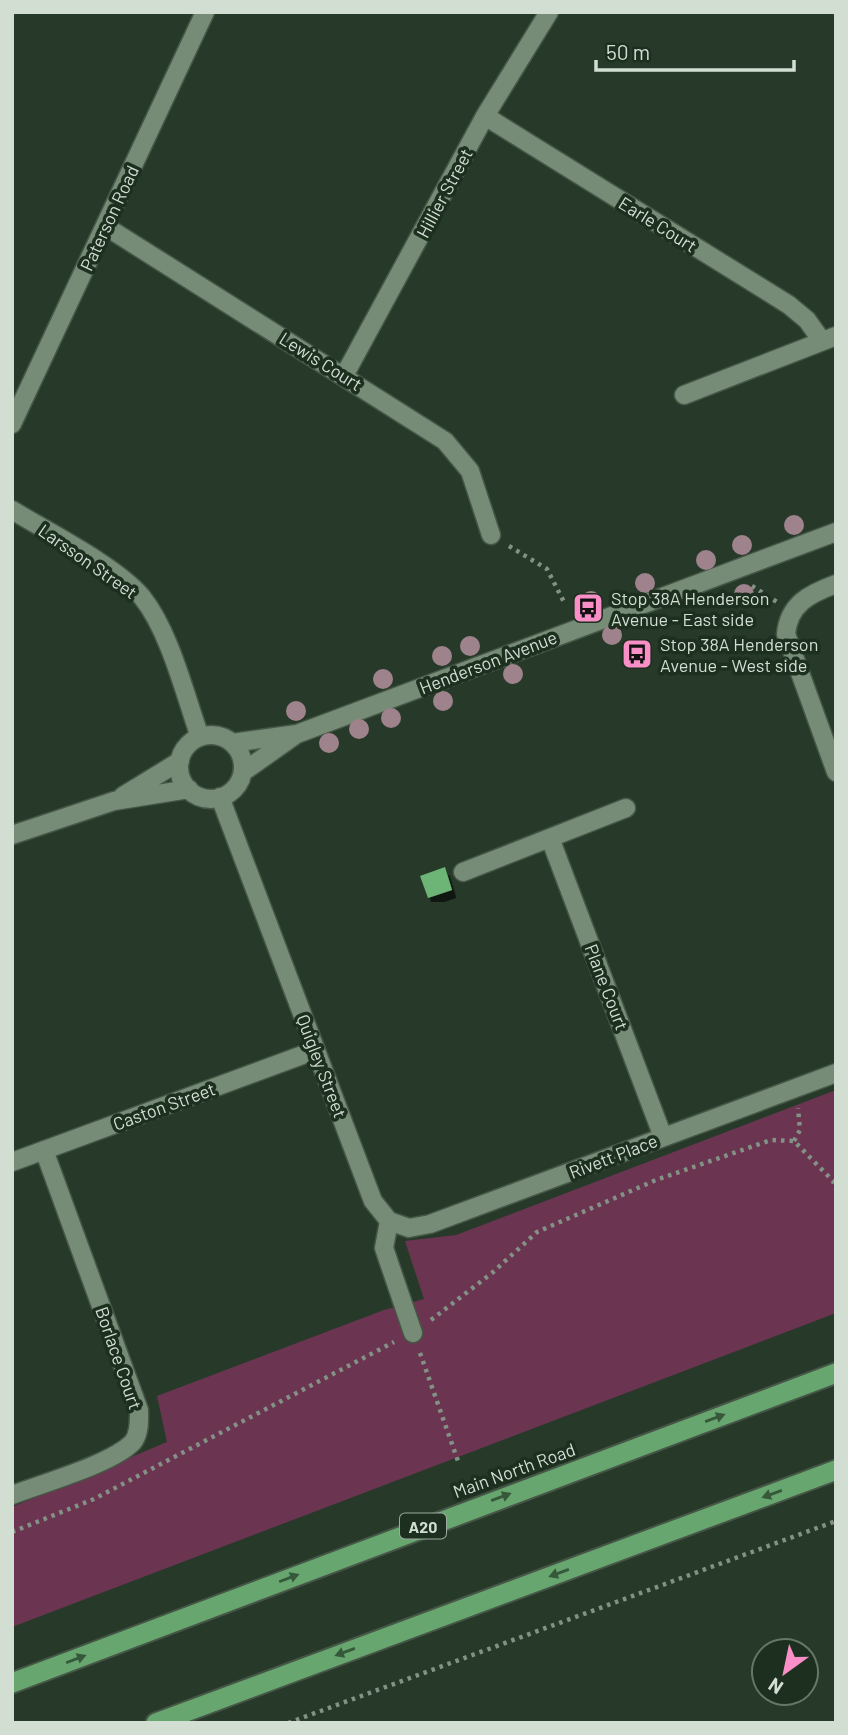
<svg xmlns="http://www.w3.org/2000/svg" width="848" height="1735" viewBox="0 0 848 1735" font-family="Barlow,sans-serif">
	<defs>
		<filter id="shadow"><feDropShadow dx="4.5" dy="8" stdDeviation="0" flood-color="#0009"/></filter>
	</defs>
	<rect width="100%" height="100%" fill="#273a29"/>
	<!-- green -->
	<path fill="#6b3552" d="M836 1090V1313L12 1627V1507L167 1442 157 1396 384 1310 424 1299 405 1241 456 1235Z"/>
	<!-- building -->
	<path fill="#6db576" filter="url(#shadow)" d="M445 867 452 890 428 898 420 876Z"/>
	<g fill="none" stroke-linecap="round" stroke-linejoin="round">
		<!-- minor casing -->
		<g stroke="#465647" stroke-width="21">
			<path id="minor" d="M485 116 789 305 807 320 822 341
				M105 226 445 441 470 471 491 535
				M344 376 485 116 549 12
				M684 395 836 336
				M12 424 205 12
				M12 510C48 532 116 566 142 597 170 632 185 695 200 737
				M836 584C809 594 789 604 786 634L836 772
				M179 767a32 32 0 1 1 64 0a32 32 0 1 1-64 0Z
				M232 743 297 734 836 532
				M243 772 294 736
				M123 796 180 761
				M220 797 373 1201 389 1221 384 1248 413 1333
				M12 835 114 801 189 789
				M550 838 663 1137
				M463 872 626 808
				M12 1162 316 1050
				M389 1221 409 1228 430 1224 836 1073
				M12 1495C43 1483 112 1464 133 1442 140 1433 139 1420 139 1410L44 1150"/>
		</g>
		<!-- trunk casing -->
		<g stroke="#465647" stroke-width="23">
			<path id="trunk" d="M12 1683 836 1373
				M156 1723 836 1470"/>
		</g>
		<!-- path -->
		<path stroke="#839284" stroke-width="4.5" stroke-dasharray="3.5 5" stroke-linecap="butt" d="M509 546 547 569 565 604
			M752 586 777 602
			M794 1141 800 1130 798 1108
			M431 1320 492 1273 537 1232 656 1180 771 1140 794 1141 833 1181 836 1189
			M420 1353 459 1464
			M12 1532 94 1499 394 1342
			M288 1723 836 1521"/>
		<!-- minor -->
		<use href="#minor" stroke="#768c77" stroke-width="18"/>
		<!-- trunk -->
		<use href="#trunk" stroke="#67a66e" stroke-width="19"/>
	</g>
	<!-- trees -->
	<g fill="#9e828c">
		<circle cx="794" cy="525" r="10"/>
		<circle cx="742" cy="545" r="10"/>
		<circle cx="706" cy="560" r="10"/>
		<circle cx="645" cy="583" r="10"/>
		<circle cx="744" cy="594" r="10"/>
		<circle cx="591" cy="601" r="10"/>
		<circle cx="612" cy="635" r="10"/>
		<circle cx="470" cy="646" r="10"/>
		<circle cx="442" cy="656" r="10"/>
		<circle cx="513" cy="674" r="10"/>
		<circle cx="383" cy="679" r="10"/>
		<circle cx="443" cy="701" r="10"/>
		<circle cx="296" cy="711" r="10"/>
		<circle cx="391" cy="718" r="10"/>
		<circle cx="359" cy="729" r="10"/>
		<circle cx="329" cy="743" r="10"/>
	</g>
	<!-- one-way arrows -->
	<defs><path id="oneway-solid" d="M-6-.8H1V-3.2L6.5 0L1 3.2V.8H-6Z" transform="scale(1.75)"/></defs>
	<g fill="#37593b">
		<use href="#oneway-solid" transform="translate(715 1418) rotate(-20)"/>
		<use href="#oneway-solid" transform="translate(772 1494) rotate(160)"/>
		<use href="#oneway-solid" transform="translate(501 1497) rotate(-20)"/>
		<use href="#oneway-solid" transform="translate(559 1573) rotate(160)"/>
		<use href="#oneway-solid" transform="translate(289 1578) rotate(-21)"/>
		<use href="#oneway-solid" transform="translate(345 1652) rotate(160)"/>
		<use href="#oneway-solid" transform="translate(76 1659) rotate(-21)"/>
	</g>
	<!-- icons -->
	<defs>
		<g id="bus-square" transform="scale(1.575)"><rect x="-9" y="-9" width="18" height="18" rx="4" fill="#fa8fc8" stroke="#1d301f"/><path d="M-5-6H5V4H4V6H2V4H-2V6H-4V4H-5ZM-3.5-4V0h7V-4ZM-3.5 1.2v1.5H-2V1.2ZM2 1.2v1.5H3.5V1.2Z" fill="#111"/></g>
	</defs>
	<g fill-rule="evenodd">
		<use href="#bus-square" x="588" y="608"/>
		<use href="#bus-square" x="637" y="654"/>
	</g>
	<g text-anchor="middle" dominant-baseline="central" stroke-width="7" stroke-linejoin="round" paint-order="stroke">
		<!-- shield labels -->
		<rect fill="#1d301f" stroke="#9caa9d" stroke-width="2" x="400" y="1513.5" width="46" height="25" rx="5"/>
		<g font-size="16" font-weight="bold" fill="#d3ded3">
			<text x="423" y="1526">A20</text>
		</g>
		<!-- street labels -->
		<g font-size="18" fill="#d3ded3" stroke="#1d301f">
			<text transform="translate(444 193) rotate(-62)">Hillier Street</text>
			<text transform="translate(109 218) rotate(-65)">Paterson Road</text>
			<text transform="translate(658 224) rotate(32)">Earle Court</text>
			<text transform="translate(321 361) rotate(32)">Lewis Court</text>
			<text transform="translate(88 561) rotate(35)">Larsson Street</text>
			<text transform="translate(488 662) rotate(-21)">Henderson Avenue</text>
			<text transform="translate(607 987) rotate(69)">Plane Court</text>
			<text transform="translate(322 1066) rotate(69)">Quigley Street</text>
			<text transform="translate(164 1106) rotate(-20)">Caston Street</text>
			<text transform="translate(613 1156) rotate(-21)">Rivett Place</text>
			<text transform="translate(119 1358) rotate(71)">Borlace Court</text>
			<text transform="translate(514 1470) rotate(-20)">Main North Road</text>
		</g>
		<!-- poi labels -->
		<g font-size="18" fill="#d3ded3" stroke="#1d301f" text-anchor="start">
			<text x="611" y="598">Stop 38A Henderson<tspan x="611" dy="21">Avenue - East side</tspan></text>
			<text x="660" y="644">Stop 38A Henderson<tspan x="660" dy="21">Avenue - West side</tspan></text>
		</g>
	</g>
	<!-- border -->
	<rect width="848" height="1735" fill="none" stroke="#d3ded3" stroke-width="28"/>
	<!-- north arrow -->
	<g transform="translate(785 1672) rotate(213)"><circle r="33" fill="#1d301f" stroke="#667667" stroke-width="2"/>
	<path d="M0-5L12 26L0 18L-12 26Z" fill="#fa8fc8"/>
	<text y="-10" font-size="19" font-weight="bold" text-anchor="middle" fill="#d3ded3">N</text>
	</g>
	<!-- scale -->
	<path d="M596 60v10h198v-10" fill="none" stroke="#d3ded3" stroke-width="3.5"/>
	<text x="606" y="60" font-size="21" fill="#d3ded3" stroke="#1d301f" stroke-width="5" paint-order="stroke">50 m</text>
</svg>
